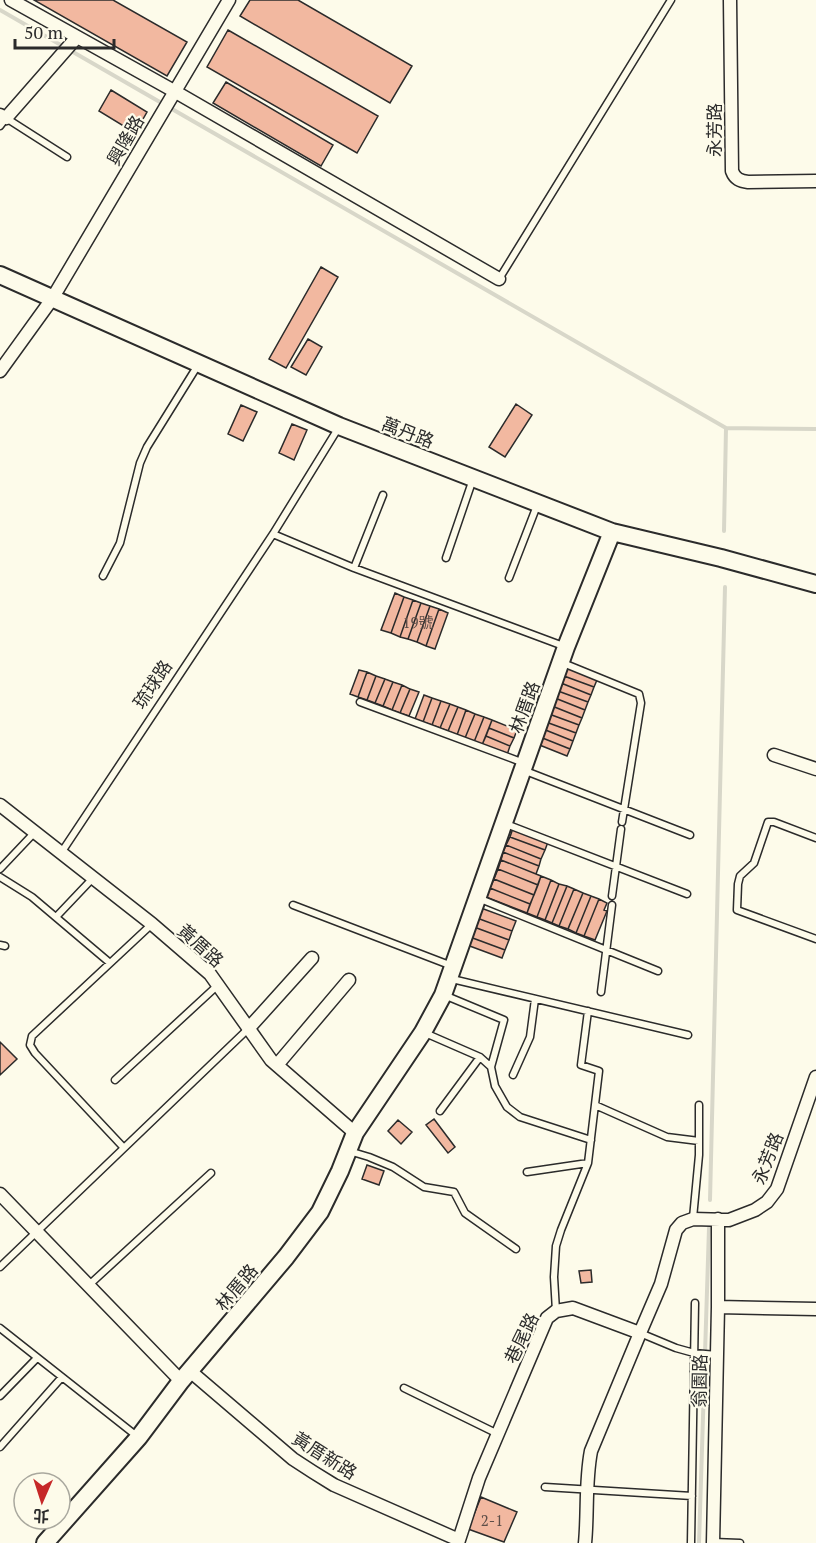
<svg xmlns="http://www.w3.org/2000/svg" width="816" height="1543" viewBox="0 0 816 1543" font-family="'PT Serif','Noto Sans TC',serif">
	<rect width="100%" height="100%" fill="#fdfbea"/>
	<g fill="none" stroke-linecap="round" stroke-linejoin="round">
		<!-- stream -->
		<path stroke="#d8d7c9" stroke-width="4" d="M0 10 726 428 816 429
			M724 531 726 428
			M710 1200 725 587
			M699 1543 709 1228"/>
	</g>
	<!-- building -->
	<path fill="#f2b8a0" stroke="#2b2b2b" stroke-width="1.5" d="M34 0H113L187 42 167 76Z
		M250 0H298L412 66 390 103 240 16Z
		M228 30 378 116 357 153 207 67Z
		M226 82 333 145 321 166 213 103Z
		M111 90 147 112 135 133 99 111Z
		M321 267 338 277 286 368 269 359Z
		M308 339 322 347 306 375 291 367Z
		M516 404 532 415 505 457 489 447Z
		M241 405 257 412 243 441 228 434Z
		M292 424 307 430 294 460 279 453Z
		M395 593 404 597 391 633 381 630Z
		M404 597 413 600 400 637 391 633Z
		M413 600 421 603 408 639 400 637Z
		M421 603 430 606 417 642 408 639Z
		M430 606 439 609 426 646 417 642Z
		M439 609 448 613 435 649 426 646Z
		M568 668 597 680 594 687 564 676Z
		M359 670 367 672 358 697 350 694Z
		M367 672 376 676 367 700 358 697Z
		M376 676 385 679 375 703 367 700Z
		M564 676 594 687 591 695 561 683Z
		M385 679 393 682 383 706 375 703Z
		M393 682 402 685 392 710 383 706Z
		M561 683 591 695 588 702 558 691Z
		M402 685 410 689 400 713 392 710Z
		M410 689 419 692 409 716 400 713Z
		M558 691 588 702 585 710 555 698Z
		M424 695 432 698 423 722 415 719Z
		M432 698 441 701 432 725 423 722Z
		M555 698 585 710 582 718 552 706Z
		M441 701 450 704 440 728 432 725Z
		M450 704 458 707 448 731 440 728Z
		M552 706 582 718 579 725 549 714Z
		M458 707 466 710 457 735 448 731Z
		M466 710 475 714 465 738 457 735Z
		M475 714 484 717 474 742 465 738Z
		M549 714 579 725 576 733 546 722Z
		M484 717 492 720 482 745 474 742Z
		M492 720 517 730 514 738 489 728Z
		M546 722 576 733 573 741 543 729Z
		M489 728 514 738 510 746 486 736Z
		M543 729 573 741 570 749 540 737Z
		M486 736 510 746 507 755 482 745Z
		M540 737 570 749 567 756 537 744Z
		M513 828 548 842 545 850 510 837Z
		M510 837 545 850 541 859 506 845Z
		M506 845 541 859 539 866 503 852Z
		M503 852 539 866 536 874 501 860Z
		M501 860 541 876 538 885 498 869Z
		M498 869 538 885 534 895 494 879Z
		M541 876 551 880 537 917 527 913Z
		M494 879 534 895 530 904 490 888Z
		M551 880 559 884 545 920 537 917Z
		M559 884 567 886 552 923 545 920Z
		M567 886 574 889 559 926 552 923Z
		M490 888 530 904 527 913 486 897Z
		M574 889 583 893 568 929 559 926Z
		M583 893 591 896 576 933 568 929Z
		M591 896 599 899 584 936 576 933Z
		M599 899 607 903 604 910 607 911 595 940 584 936Z
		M481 908 516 921 512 931 477 918Z
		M477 918 512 931 509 940 474 927Z
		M474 927 509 940 505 950 470 937Z
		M470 937 505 950 502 958 467 945Z
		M0 1042 17 1059 0 1075Z
		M434 1119 455 1147 448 1153 426 1125Z
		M398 1120 412 1132 401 1144 388 1131Z
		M367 1165 384 1171 379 1185 362 1179Z
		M591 1270 592 1282 581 1283 579 1271Z
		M481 1497 517 1512 504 1542 468 1529Z"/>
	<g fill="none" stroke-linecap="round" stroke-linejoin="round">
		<!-- lane casing -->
		<g stroke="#2b2b2b" stroke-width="9">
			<path id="lane" d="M0 126 6 118 67 157
				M499 279 671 0
				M273 534 354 568 566 647
				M446 558 473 479
				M354 568 383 495
				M103 576 120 543 140 463 147 447 198 365
				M509 578 538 503
				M563 663 639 694 641 703 622 822
				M360 702 524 763
				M523 770 690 835
				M506 824 687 894
				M816 838 774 822H768L754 863 740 876 738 884 737 910 816 939
				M61 853 273 534 339 427
				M0 869 35 832
				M0 877 32 897 110 963
				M612 896 621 829
				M478 898 658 971
				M293 905 452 966
				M56 917 93 878
				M0 945 5 946
				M452 979 688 1035
				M601 992 612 905
				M444 995 504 1020 491 1067
				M425 1033 480 1057 491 1067 495 1086 507 1107 520 1117 591 1140
				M513 1075 530 1037 535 999
				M115 1080 218 985
				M595 1105 667 1137 699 1141
				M440 1111 480 1057
				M124 1148 35 1053 30 1045 32 1036 152 924
				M349 1151 369 1157 393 1167 424 1187 454 1192 465 1213 516 1249
				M527 1172 588 1163
				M693 1218 699 1155V1105
				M0 1267 248 1029
				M89 1285 211 1173
				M556 1311 554 1277 556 1246 561 1230 588 1163 599 1071 581 1065 588 1011
				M0 1328 138 1437
				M640 1333 676 1348 694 1353 717 1355
				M404 1388 498 1434
				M0 1396 37 1358
				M0 1447 62 1377
				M545 1487 692 1496
				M713 1542 740 1543
				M691 1543 695 1303"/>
		</g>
		<!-- street casing -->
		<g stroke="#2b2b2b" stroke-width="15">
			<path id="street" d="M11 0 174 91 499 279
				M730 0 732 171C735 179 740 181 748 182L816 181
				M0 115 6 118 77 37
				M0 371 52 299 229 0
				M774 755 816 769
				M0 805 152 924 210 974 271 1060 355 1133
				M248 1029 312 958
				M277 1065 349 980
				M0 1194 181 1381
				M718 1307 816 1309
				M190 1371 293 1459 313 1472 334 1485 459 1540
				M458 1543 479 1478 547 1318 556 1311 573 1308 640 1333 661 1284 676 1230 682 1223 693 1219 729 1220 755 1210 767 1202 777 1189 816 1077
				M585 1543C588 1513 585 1482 591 1451L640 1333
				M713 1543 718 1307V1219"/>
		</g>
		<!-- secondary casing -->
		<g stroke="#2b2b2b" stroke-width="20">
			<path id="secondary" d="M0 275 339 426 612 532 721 558 816 584
				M45 1543 139 1437 181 1381 286 1257 320 1212 340 1171 355 1133 423 1032 443 995 566 647 612 532"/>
		</g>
		<!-- lane -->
		<use href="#lane" stroke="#fdfbea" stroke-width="6"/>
		<!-- street -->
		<use href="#street" stroke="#fdfbea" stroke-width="12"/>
		<!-- secondary -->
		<use href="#secondary" stroke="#fdfbea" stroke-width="16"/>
	</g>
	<g text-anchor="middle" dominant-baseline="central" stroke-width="4.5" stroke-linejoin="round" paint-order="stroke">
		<!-- number labels -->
		<g font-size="15" fill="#5d4e48">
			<text x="418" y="622">19號</text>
			<text x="492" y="1520">2-1</text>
		</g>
		<!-- street labels -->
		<g font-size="18" fill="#2b2b2b" stroke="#fdfbea">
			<text transform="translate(714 130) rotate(-90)">永芳路</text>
			<text transform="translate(125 140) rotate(-60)">興隆路</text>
			<text transform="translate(408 432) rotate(21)">萬丹路</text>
			<text transform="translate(152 684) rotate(-56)">琉球路</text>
			<text transform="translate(524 707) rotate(-70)">林厝路</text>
			<text transform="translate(201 945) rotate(42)">黃厝路</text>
			<text transform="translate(767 1158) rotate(-68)">永芳路</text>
			<text transform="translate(236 1287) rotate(-50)">林厝路</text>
			<text transform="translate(521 1338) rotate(-64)">巷尾路</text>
			<text transform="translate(699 1381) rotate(-89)">翁園路</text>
			<text transform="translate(325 1455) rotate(32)">黃厝新路</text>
		</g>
	</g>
	<!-- north arrow -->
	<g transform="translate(42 1501) rotate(183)"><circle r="28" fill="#fdfbea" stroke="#a9a89e" stroke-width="1.5"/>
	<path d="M0-4.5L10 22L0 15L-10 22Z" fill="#c62828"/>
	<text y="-9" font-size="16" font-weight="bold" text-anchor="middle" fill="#2b2b2b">北</text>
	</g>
	<!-- scale -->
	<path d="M15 39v9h99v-9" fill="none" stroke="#2b2b2b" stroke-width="3"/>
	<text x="24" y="39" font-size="18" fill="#2b2b2b" stroke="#fdfbea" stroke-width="4.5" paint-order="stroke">50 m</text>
</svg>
